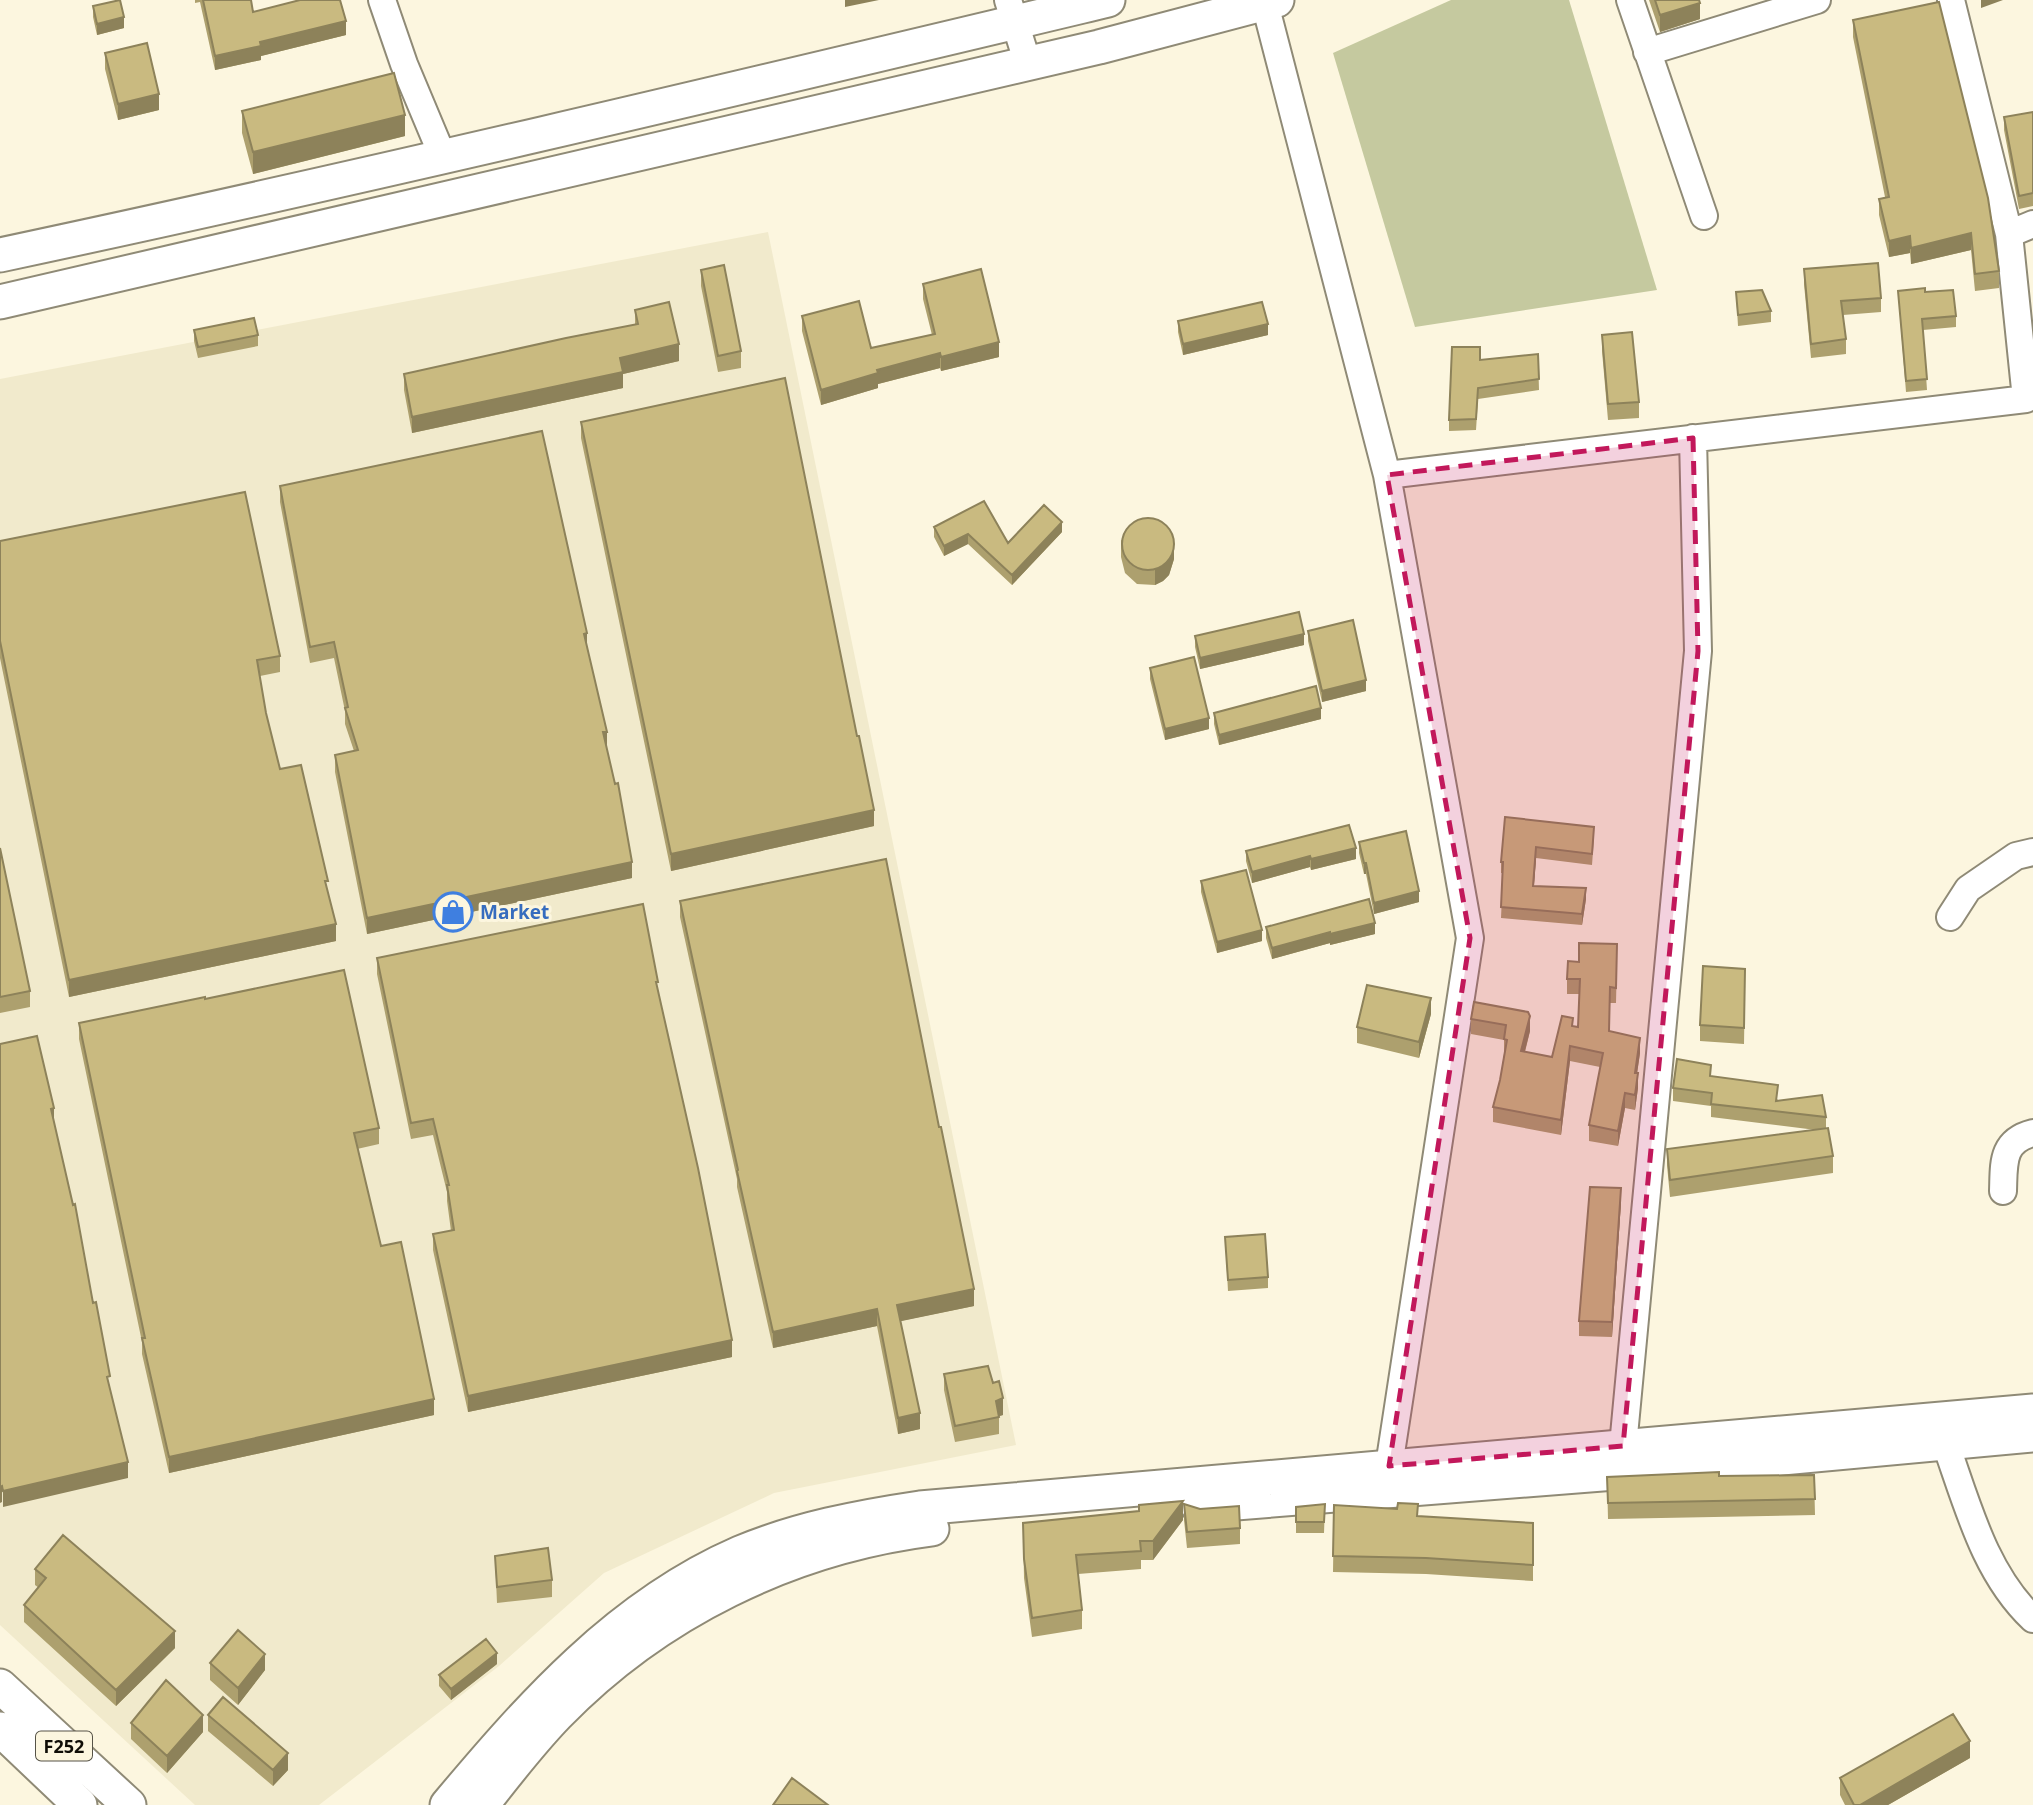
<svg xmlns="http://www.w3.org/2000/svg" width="2033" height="1805" viewBox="0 0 2033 1805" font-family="'Open Sans',sans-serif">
	<rect width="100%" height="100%" fill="#fcf6df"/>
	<!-- built -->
	<path fill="#f1eacc" d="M768 232 1016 1445 774 1493 604 1573 499 1666 319 1805H195L0 1625V379Z"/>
	<!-- green -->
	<path fill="#c5c99f" d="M1451 0H1569L1657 290 1415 327 1333 53Z"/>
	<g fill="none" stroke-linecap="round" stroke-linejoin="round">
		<!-- minor casing -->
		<g stroke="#8f8a76" stroke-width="30">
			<path id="minor" d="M382 0 404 64 443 157
				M1008 0 1028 64
				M1630 0 1704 216
				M1265 4 1387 475
				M1647 52 1817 0
				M2009 234 2033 224
				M1950 917 1968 889 2016 856 2033 852
				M2003 1191C2004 1164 2001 1141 2033 1133
				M1945 1442C1967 1503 1984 1573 2033 1619
				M1623 1446 1698 651 1693 438
				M1389 1466 1470 938 1387 475 2026 399 2009 234 1951 0"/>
		</g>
		<!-- major casing -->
		<g stroke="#8f8a76" stroke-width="37">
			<path id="major" d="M0 255C371 176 739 88 1108 0
				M0 302 1099 47 1277 0
				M1198 1506 1653 1470 2033 1435
				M0 1686 129 1805
				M0 1729 80 1805
				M447 1805C530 1706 618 1606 740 1553 797 1529 859 1517 920 1508L2033 1411
				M482 1805C506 1774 530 1743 557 1715 657 1612 790 1547 932 1529"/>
		</g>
		<!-- minor -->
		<use href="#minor" stroke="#fff" stroke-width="26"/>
		<!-- major -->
		<use href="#major" stroke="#fff" stroke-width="33"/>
	</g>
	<!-- wall -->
	<path fill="#ada06e" d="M195 0H251L253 12 346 35 261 56V60L215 70 200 2 195 3Z
		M1649 0H1699L1700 19 1660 32Z
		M93 6 124 28 97 35 93 17Z
		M1853 20 1999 271V288L1975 291 1971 250 1911 264 1910 253 1889 257 1879 215V199L1885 197 1853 37Z
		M105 53 159 110 118 120 105 69Z
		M242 111 405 136 253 174 242 133Z
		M2033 112V206L2019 209 2004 130V117Z
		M1804 269 1881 298V312L1843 315 1846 339V354L1811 358 1804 284Z
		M701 270 741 351V368L718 372 701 286Z
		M923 284 999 357 941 371 940 368 878 384V388L821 405 802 331V316L871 348 932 335 923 299Z
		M1898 291 1925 292 1956 316V327L1923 330 1927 390 1906 392Z
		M1736 292 1771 311V322L1738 326Z
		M635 310 679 361 623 374V388L412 433 404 390V374L635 325Z
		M1178 321 1268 335 1183 355 1178 332Z
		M194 330 258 335V346L198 358 194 341Z
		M1602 335 1639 402V418L1608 420 1602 351Z
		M1538 354 1539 390 1478 399 1476 430 1449 431V420L1480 360Z
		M581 422 874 826 671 871 581 438Z
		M280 486 587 648 632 878 367 934 335 772V755L354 751 345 724V711L334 658 310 663 280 502Z
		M934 527 1008 543 1062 532 1012 585 968 544 944 556 934 537Z
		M1121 540 1174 559 1169 575 1163 581 1155 585 1137 584 1125 573 1121 557Z
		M0 541 280 656V672L260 676 266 713 280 769 328 894 336 941 69 997 0 658Z
		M1308 631 1366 691 1322 702 1308 641Z
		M1195 636 1304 645 1200 669 1195 647Z
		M1150 668 1209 729 1165 740 1150 679Z
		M1214 713 1321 719 1219 745 1214 724Z
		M1505 817 1594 838 1592 865 1536 858 1534 886 1586 899 1582 925 1501 918 1503 873H1501V862Z
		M1359 842 1419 902 1374 914 1366 874H1364L1359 853Z
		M0 848 30 991V1007L0 1013Z
		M1246 851 1356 859 1311 870 1310 867 1252 883 1246 861Z
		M1201 881 1262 941 1217 953 1201 892Z
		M680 901 939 1127 974 1306 900 1321 920 1429 898 1434 877 1326 773 1348 737 1187V1179L680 917Z
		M1266 927 1375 934 1330 945V943L1272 959 1266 938Z
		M377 958 658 990 732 1357 468 1412 433 1250V1234L451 1231 447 1201V1192L433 1135 411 1139 377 974Z
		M1617 959 1616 1003H1610L1609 1031 1640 1053 1637 1073 1638 1088 1635 1110 1625 1108 1618 1146 1589 1141V1125L1600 1067 1570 1061 1561 1135 1493 1122V1107L1500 1080 1504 1054V1040L1471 1034V1019L1474 1002 1530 1031 1525 1052 1552 1057 1573 1026 1578 1027 1579 994H1567V979L1579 962Z
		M1745 986 1744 1044 1700 1041V1025Z
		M205 999 379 1128V1144L357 1149 381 1246 434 1415 169 1473 142 1354V1342L79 1039V1023Z
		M1431 1014 1419 1058 1357 1043V1027Z
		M1711 1076 1826 1117V1128L1833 1156V1173L1670 1197 1667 1165V1149L1816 1130 1711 1117V1106L1673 1101V1088Z
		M1621 1202 1612 1337 1579 1336V1321Z
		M1225 1237 1268 1277V1288L1228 1291Z
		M944 1374 993 1383 1003 1415 999 1416V1434L955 1442 944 1390Z
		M1814 1475 1815 1515 1608 1519 1607 1477Z
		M1184 1504 1240 1528V1544L1187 1548 1184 1520Z
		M1325 1504 1324 1533H1296V1507Z
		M1334 1505 1418 1516 1533 1523V1581L1426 1574 1333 1572Z
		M1183 1520 1153 1560H1141V1569L1078 1574 1082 1610V1629L1032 1637 1024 1578 1023 1523Z
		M495 1556 552 1580V1597L497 1603Z
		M35 1569 175 1648 116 1706 24 1622V1605L39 1588 35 1585Z
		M210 1663 265 1670 238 1705 210 1680Z
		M497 1664 451 1700 439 1686V1675Z
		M208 1715 288 1770 273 1786 208 1731Z
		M131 1723 203 1732 167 1773 131 1739Z
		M1970 1758 1888 1805H1845L1840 1795V1778Z"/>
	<!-- shaded-wall -->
	<path fill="#8d825a" d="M845 0H879L845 7Z
		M1981 0H2003L1981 8Z
		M1700 3V19L1660 32V15Z
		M124 17V28L97 35V24Z
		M346 21V35L261 56V60L215 70V56L260 42Z
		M159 94V110L118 120V104Z
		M405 115V136L253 174V152Z
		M1971 233V250L1911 264V248Z
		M1910 236V253L1889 257V241Z
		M1268 324V335L1183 355V344Z
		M999 342V357L941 371V357Z
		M679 344V361L623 374V388L412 433V417L620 358Z
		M940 353V368L878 384V388L821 405V390L877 370Z
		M1062 522V532L1012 585V575Z
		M968 534V544L944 556V546Z
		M1174 542V559L1169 575 1163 581 1155 585V569Z
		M587 633V650L584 634Z
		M1304 634V645L1200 669V658Z
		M1366 680V691L1322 702V691Z
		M1321 708V719L1219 745V735Z
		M1209 718V729L1165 740V729Z
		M603 732H607V748Z
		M874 810V826L671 871V854Z
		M1536 847V858L1533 896V886Z
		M1356 848V859L1311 870V859Z
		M1310 856V867L1252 883V872Z
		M632 862V878L367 934V918Z
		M1364 863H1366V874H1364Z
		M1586 888V899L1582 925V914Z
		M1419 891V902L1374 914V903Z
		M1375 923V934L1330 945V934Z
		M336 924V941L69 997V980Z
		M1262 930V941L1217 953V942Z
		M1330 932V943L1272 959V948Z
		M1431 998V1014L1419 1058V1042Z
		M1530 1016V1031L1521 1066V1051Z
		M1640 1038V1053L1635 1088V1073Z
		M1570 1046V1061L1561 1135V1120Z
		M1638 1073V1088L1635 1110V1095Z
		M1625 1093V1108L1618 1146V1131Z
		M54 1108V1124L51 1109Z
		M1621 1188V1202L1612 1337V1322Z
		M974 1289V1306L897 1322V1305Z
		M877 1309V1326L773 1348V1332Z
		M732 1340V1357L468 1412V1396Z
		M1003 1398V1415L996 1417V1401Z
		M434 1399V1415L169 1473V1457Z
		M920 1413V1429L898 1434V1418Z
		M128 1462V1478L3 1507V1491Z
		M2 1486V1502L0 1503V1487Z
		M1183 1501V1520L1153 1560V1541Z
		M175 1631V1648L116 1706V1690Z
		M497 1653V1664L451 1700V1689Z
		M265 1654V1670L238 1705V1688Z
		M203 1715V1732L167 1773V1756Z
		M1970 1741V1758L1888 1805H1860Z
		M288 1753V1770L273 1786V1770Z"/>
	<!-- building -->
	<path fill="#c9ba80" stroke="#8d825a" stroke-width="2" d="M120 0 124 17 97 24 93 6Z
		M203 0H251L253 12 300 0H340L346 21 260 42 261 46 215 56Z
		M1655 0H1699L1700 3 1660 15Z
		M1939 2 1988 198 1999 271 1975 274 1971 233 1911 248 1910 236 1889 241 1879 199 1889 197 1853 20Z
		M147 43 159 94 118 104 105 53Z
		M394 73 405 115 253 152 242 111Z
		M2033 112V193L2019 196 2004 117Z
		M1878 263 1881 298 1841 301 1846 339 1811 344 1804 269Z
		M724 265 741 351 718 356 701 270Z
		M981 269 999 342 941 357 940 353 877 370 878 373 821 390 802 316 859 301 871 348 935 334 923 284Z
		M1925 288V292L1953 290 1956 316 1922 319 1927 379 1906 381 1898 291Z
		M1762 290 1771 311 1738 315 1736 292Z
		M669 302 679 344 620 358 623 372 412 417 404 374 566 338 638 324 635 310Z
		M1262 302 1268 324 1183 344 1178 321Z
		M254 318 258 335 198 347 194 330Z
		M1632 332 1639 402 1608 404 1602 335Z
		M1452 347H1480V360L1538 354 1539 379 1478 388 1476 419 1449 420Z
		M785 378 857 736H859L874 810 671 854 581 422Z
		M542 431 587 633 584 634 607 732H603L615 784 618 783 632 862 367 918 335 755 358 750 345 708 348 707 334 642 310 647 280 486Z
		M245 492 280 656 257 660 266 713 280 769 301 765 328 881H325L336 924 69 980 0 641V541Z
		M984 501 1008 543 1044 505 1062 522 1012 575 968 534 944 546 934 527Z
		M1122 544a26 26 0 1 1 52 0a26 26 0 1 1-52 0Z
		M1299 612 1304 634 1200 658 1195 636Z
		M1353 620 1366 680 1322 691 1308 631Z
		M1194 657 1209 718 1165 729 1150 668Z
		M1316 686 1321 708 1219 735 1214 713Z
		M1505 817 1594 827 1592 854 1536 847 1533 886 1586 888 1582 914 1501 907 1503 862H1501Z
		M1349 825 1356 848 1311 859 1310 856 1252 872 1246 851Z
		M1406 831 1419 891 1374 903 1366 863H1364L1359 842Z
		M0 848 30 991 0 997Z
		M886 859 939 1127H941L974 1289 897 1305 920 1413 898 1418 877 1309 773 1332 737 1171 738 1170 680 901Z
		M1246 870 1262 930 1217 942 1201 881Z
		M1369 899 1375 923 1330 934V932L1272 948 1266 927Z
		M643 904 658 982H656L698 1168 732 1340 468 1396 433 1234 454 1230 447 1185H449L433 1119 411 1123 377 958Z
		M1579 943 1617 944 1616 988 1610 987 1609 1031 1640 1038 1635 1073H1638L1635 1095 1625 1093 1618 1131 1589 1125 1603 1053 1570 1046 1561 1120 1493 1107 1500 1080 1507 1040 1504 1039 1506 1025 1471 1019 1474 1002 1528 1012 1530 1016 1521 1051 1552 1057 1562 1016 1573 1018 1572 1026 1578 1027 1580 979H1567L1568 961 1579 962Z
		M1703 966 1745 969 1744 1028 1700 1025Z
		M344 970 379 1128 354 1133 381 1246 401 1242 434 1399 169 1457 142 1338H145L79 1023 205 997V999Z
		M1367 985 1431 998 1419 1042 1357 1027Z
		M37 1036 54 1108 51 1109 73 1205 75 1204 93 1303 96 1302 110 1376 107 1377 128 1462 3 1491 2 1486 0 1487V1044Z
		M1677 1059 1711 1065 1710 1076 1778 1085 1776 1101 1822 1095 1826 1117 1711 1104 1712 1093 1673 1088Z
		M1828 1128 1833 1156 1670 1180 1667 1149Z
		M1590 1187 1621 1188 1612 1322 1579 1321Z
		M1265 1234 1268 1277 1228 1280 1225 1237Z
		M988 1366 993 1383 999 1381 1003 1398 996 1401 999 1417 955 1426 944 1374Z
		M1719 1472V1476L1814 1475 1815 1499 1608 1503 1607 1477Z
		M1183 1501 1153 1541H1140L1141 1551 1076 1555 1082 1610 1032 1618 1024 1559 1023 1523 1139 1511V1505Z
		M1398 1503 1418 1504 1417 1516 1533 1523V1565L1426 1558 1333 1556 1334 1505 1397 1509Z
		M1184 1504 1200 1509 1239 1506 1240 1528 1187 1532Z
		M1325 1504 1324 1522H1296V1507Z
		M63 1535 175 1631 116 1690 24 1605 46 1578 35 1569Z
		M548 1548 552 1580 497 1587 495 1556Z
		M238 1630 265 1654 238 1688 210 1663Z
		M486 1639 497 1653 451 1689 439 1675Z
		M166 1680 203 1715 167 1756 131 1723Z
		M223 1697 288 1753 273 1770 208 1715Z
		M1953 1714 1970 1741 1860 1805H1854L1840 1778Z
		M792 1778 828 1805H773Z"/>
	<!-- marked area -->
	<path fill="#c2185b" fill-opacity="0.2" stroke="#c2185b" stroke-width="5" stroke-dasharray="14 9" stroke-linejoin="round" d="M1693 438 1698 651 1623 1446 1389 1466 1470 938 1387 475Z"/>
	<!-- icons -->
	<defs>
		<g id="shop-ring" transform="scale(2.0125)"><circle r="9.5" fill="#fcf6df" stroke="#3f7fe0" stroke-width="1.5"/><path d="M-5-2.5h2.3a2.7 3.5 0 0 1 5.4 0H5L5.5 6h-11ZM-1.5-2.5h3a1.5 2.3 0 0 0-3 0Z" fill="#3f7fe0"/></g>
	</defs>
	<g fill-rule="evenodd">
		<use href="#shop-ring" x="453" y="912"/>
	</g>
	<g text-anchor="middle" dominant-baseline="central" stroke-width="6" stroke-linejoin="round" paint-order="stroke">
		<!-- shield labels -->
		<rect fill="#fcf6df" stroke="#565347" stroke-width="2" x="36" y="1731.5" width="56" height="29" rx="5"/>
		<g font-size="18" font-weight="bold" fill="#0f0d06">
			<text x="64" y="1746">F252</text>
		</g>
		<!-- shop labels -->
		<g font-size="19" font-weight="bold" fill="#366cbe" stroke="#fcf6df" text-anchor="start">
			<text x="480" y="912">Market</text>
		</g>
	</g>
</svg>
